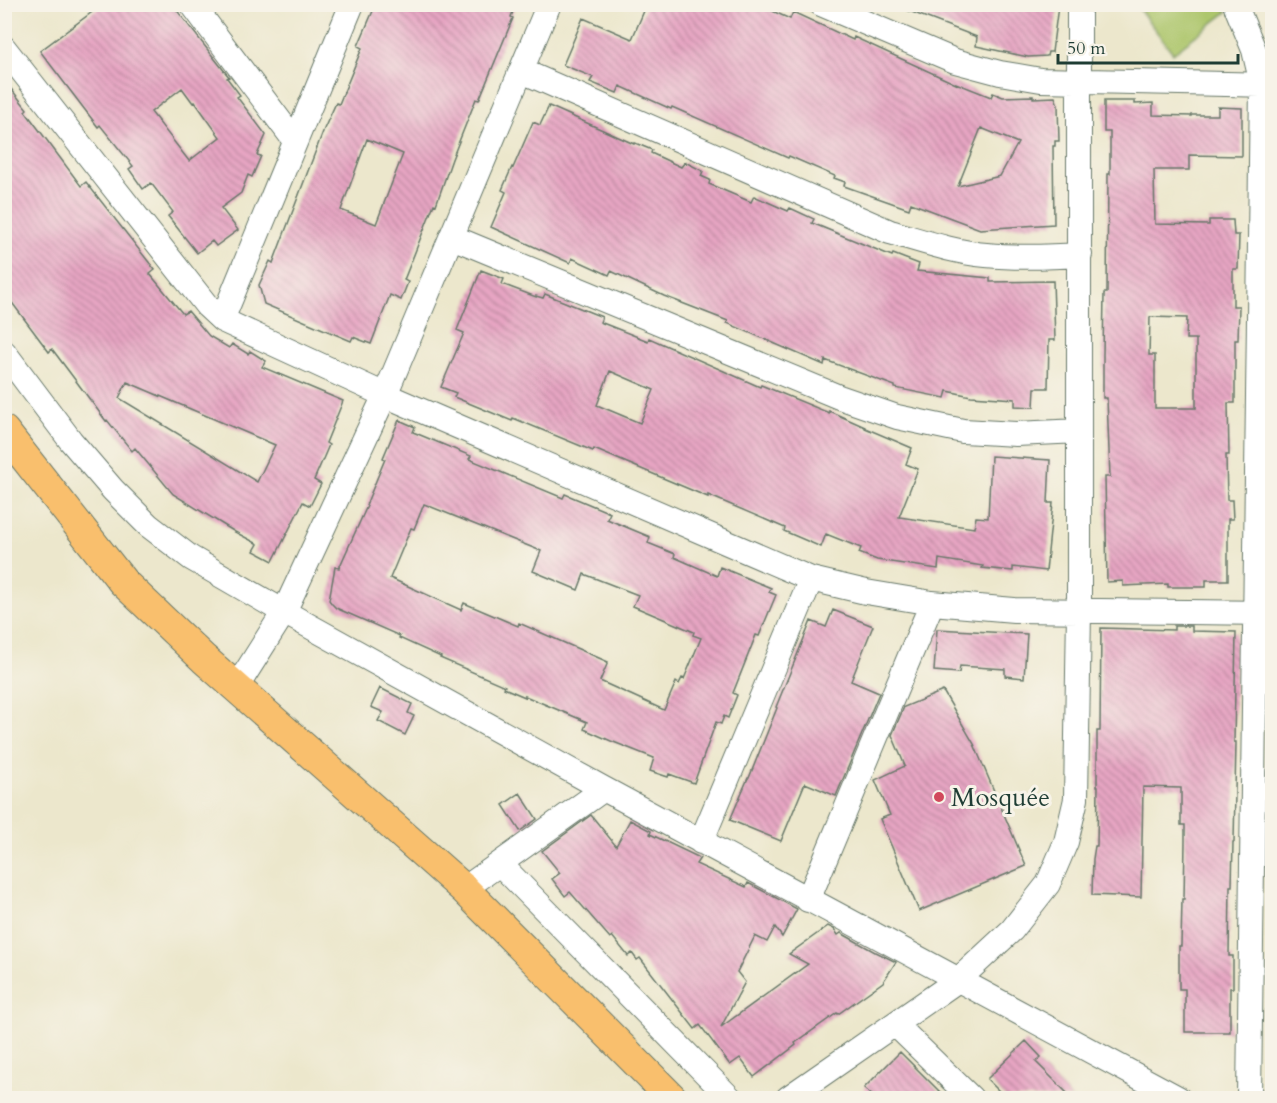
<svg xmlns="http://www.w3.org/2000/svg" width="1277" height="1103" viewBox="0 0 1277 1103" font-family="Cardo,serif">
	<defs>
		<pattern id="building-back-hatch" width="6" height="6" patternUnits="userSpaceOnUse" patternTransform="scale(1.5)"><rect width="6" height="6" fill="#e7a5c3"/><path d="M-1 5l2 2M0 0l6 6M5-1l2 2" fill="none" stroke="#bb889f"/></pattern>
	</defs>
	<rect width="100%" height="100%" fill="#f7f3e8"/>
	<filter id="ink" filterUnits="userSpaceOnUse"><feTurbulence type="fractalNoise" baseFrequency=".0167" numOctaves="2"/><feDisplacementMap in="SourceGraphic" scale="12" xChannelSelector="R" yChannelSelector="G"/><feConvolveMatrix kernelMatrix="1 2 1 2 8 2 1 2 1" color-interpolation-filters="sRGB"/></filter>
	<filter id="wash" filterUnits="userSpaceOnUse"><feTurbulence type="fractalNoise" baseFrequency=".008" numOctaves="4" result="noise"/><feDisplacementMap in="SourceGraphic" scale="24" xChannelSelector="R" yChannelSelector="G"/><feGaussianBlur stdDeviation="1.35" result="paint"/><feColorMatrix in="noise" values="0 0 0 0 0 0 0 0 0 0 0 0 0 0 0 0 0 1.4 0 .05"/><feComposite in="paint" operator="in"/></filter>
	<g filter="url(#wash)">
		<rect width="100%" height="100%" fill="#ece7cc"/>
		<!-- pitch -->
		<path fill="#adc66c" stroke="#668250" stroke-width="1.5" d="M1136 5H1222L1227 12 1173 53Z"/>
		<g id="blocks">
			<!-- building -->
			<path fill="url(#building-back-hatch)" fill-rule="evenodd" d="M103 4H172L229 77 227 78 240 95 237 97 266 135 257 155 261 156 252 177 248 175 241 193 221 208 238 230 216 246 212 241 197 253 168 216 173 212 151 183 143 189 129 169 133 166 100 125 98 127 40 51ZM182 88 193 103 195 102 220 137 189 161 151 112Z
				M376 4H516L511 17 513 18 479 100 476 99 452 159 436 205 434 204 404 280 408 282 401 300 390 295 371 344 353 337 351 341 264 304 259 285 270 261 273 263 324 129 336 103 339 104 362 48 358 46ZM367 139 403 154 376 224 341 210Z
				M647 4H757L790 19 793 12 853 40 854 37 956 84V83L991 97 993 93 1003 97 1033 96V98L1055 97 1058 105 1059 141H1055V146H1053L1054 224 980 229 911 203 909 209 844 186 845 182 834 178 835 176 789 156 788 158 672 107 671 109 620 86 617 93 590 82 593 77 563 65 583 18 632 39ZM981 128 1018 143 1000 176 958 186Z
				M896 4H1046L1058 6 1052 52H1048L1047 56 1028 57 976 46 977 37 896 6Z
				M4 80 27 109 25 111 81 186 86 182 155 270 150 274 183 314 188 311 209 336 229 348 232 344 248 354 250 351 266 361 262 367 343 401 326 443 329 445 314 480 321 484 310 506 303 502 273 561 254 551 258 544 235 532 173 494 135 448 132 451 107 420 106 421 52 349 49 352 4 292ZM127 382 275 445 257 482 119 398Z
				M1104 101H1135V104L1153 103V115L1192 116V115H1218V107L1242 108V156L1189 155V170H1154L1155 224 1209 225V220H1233L1234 235H1239L1238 269H1233V306H1239L1238 340H1235V403H1228L1229 455H1226L1227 500H1232L1233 519H1228V580H1206V587H1168V584L1123 586V581L1107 582 1105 477H1110L1107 398H1103V355L1104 293H1107L1108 174H1110V132H1104ZM1150 317 1187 318 1186 339H1196V408H1155V355H1149Z
				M549 106 634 144 635 143 652 150 651 153 681 167 685 162 703 171 701 176 710 180 709 184 751 202 754 196 788 211 790 208 814 219 812 223 892 256 893 254 919 264 917 271 990 278V282L1053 281 1055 340H1049L1048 388H1035L1034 407 1015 406V399L971 396 947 391 945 398 895 388V386L825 360 824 365 727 323 728 321 664 296 611 271 609 275 572 258 570 263 491 227 506 192 502 190 512 167 513 168 533 122 540 125Z
				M481 270 504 279 502 284 536 297V296L543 298 545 294 602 317 600 322 648 341 649 338 760 387 761 385 829 413V411L865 427V428L912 448 906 464 918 469 899 517 974 528 976 517 988 518 991 456 1050 460 1048 503H1053L1046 571 1013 567V571L982 568 983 566 939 559 938 569 877 560 859 553 861 548 826 534 821 547 784 531 785 528 708 495V497L594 449 593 451 513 418 512 421 454 397 456 393 441 387 464 333 457 330ZM610 371 654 390 640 423 597 405Z
				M399 420 415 427 413 432 471 456 469 459 563 498 565 494 610 513 607 519 650 537 648 543 675 554 674 557 717 576 720 567 771 588 769 592 776 595 759 636 756 635 733 693 737 695 728 718 724 716 721 724 716 722 694 783 669 774 668 777 650 771 654 758 611 741 584 729 587 722 525 696V697L504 688 505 686 440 658 441 657 399 638 400 636 336 608 332 604 329 600 335 567 339 568 367 506 366 505 385 459 383 458ZM424 504 541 551 533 571 578 590 584 574 638 595 633 606 694 632 693 635 701 638 684 679 682 678 679 684 676 682 664 710 600 681 608 662 519 623 518 626 464 603 461 610 390 578 411 528 414 529Z
				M833 610 873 626 851 681 879 693 836 796 805 783 781 841 730 820 748 778H749L777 708 776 707 811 621 826 627Z
				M1174 626H1192V631L1236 632 1234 742H1236L1234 842H1233L1232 886H1230L1229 956H1233V988H1230V1032H1185V989H1179V946H1181L1182 899H1184L1185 841V825H1181V788L1143 787 1141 897 1092 895 1093 859 1095 846H1097L1098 786H1097V731H1100L1101 628 1174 630Z
				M937 629 1027 634 1024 678 1005 676V669L960 666 959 673 934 671Z
				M380 688 412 704 408 713 414 716 405 735 378 721 383 712 371 707Z
				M943 691 974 744 1026 866 919 911 880 819 890 815 875 780 905 766 892 735 904 707Z
				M520 793 537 819 520 831 503 805Z
				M591 815 616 846 630 820 651 831 650 834 700 858 696 864 746 887 748 883 797 909 782 937 775 927 767 942 755 936 737 972 745 982 721 1027 808 964 789 954 828 926 834 929 838 935 841 933 875 952H876L896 962 883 982 838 1014 837 1013 795 1043 796 1045 754 1077 740 1058 730 1065 700 1025 695 1029 640 958 637 960 632 953 628 956 612 936 610 938 570 892 565 896 552 879 560 873 542 851Z
				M1026 1041 1041 1057 1036 1062 1072 1098H1006L987 1079Z
				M900 1052 946 1098H875L864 1088Z"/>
		</g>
	</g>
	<g filter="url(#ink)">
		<use href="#blocks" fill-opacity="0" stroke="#677869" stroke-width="1.5"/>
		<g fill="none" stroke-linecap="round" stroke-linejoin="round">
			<!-- minor casing -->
			<g stroke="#677869" stroke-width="26">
				<path id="minor" d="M192 4 295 141
					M821 4 955 61 1000 73 1041 80 1272 85
					M1235 4 1254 50 1262 84 1249 1098
					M4 48 207 306 222 320 385 395 811 579 866 592 932 603 1014 610 1272 613
					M522 71 890 232C922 241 953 252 986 255 1017 258 1048 257 1080 255
					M452 237 839 397 897 417 963 431 1016 434 1079 431
					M222 320 352 4
					M4 352 71 441 113 490 148 525 191 558 284 612 604 789 1178 1098
					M236 688 284 612 385 395 549 4
					M701 842 811 579
					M500 864 730 1098
					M464 889 604 789
					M808 900 932 603
					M895 1024 971 1098
					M788 1098 958 980 1012 930 1048 884 1066 842 1076 799 1079 610V4"/>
			</g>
			<!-- major casing -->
			<g stroke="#677869" stroke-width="32">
				<path id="major" d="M4 431 123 582 204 659 464 889 672 1098"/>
			</g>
			<!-- minor -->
			<use href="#minor" stroke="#fff" stroke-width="24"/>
			<!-- major -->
			<use href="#major" stroke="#f9bf6d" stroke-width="30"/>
		</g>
	</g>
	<!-- markers -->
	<circle fill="#d1495b" stroke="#f7f3e8" stroke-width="2" cx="939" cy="797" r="6"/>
	<g text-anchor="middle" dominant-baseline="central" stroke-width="6" stroke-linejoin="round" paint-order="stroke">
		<!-- poi labels -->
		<g font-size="26" fill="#1f3d34" stroke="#f7f3e8" text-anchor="start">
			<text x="951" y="797">Mosquée</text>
		</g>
	</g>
	<!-- margin -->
	<rect width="1277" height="1103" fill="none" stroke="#f7f3e8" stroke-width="24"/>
	<!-- scale -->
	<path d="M1058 54v9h180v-9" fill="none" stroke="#1f3d34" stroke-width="3"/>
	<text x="1067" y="54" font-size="18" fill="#1f3d34" stroke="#f7f3e8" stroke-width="4.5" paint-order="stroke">50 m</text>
</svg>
